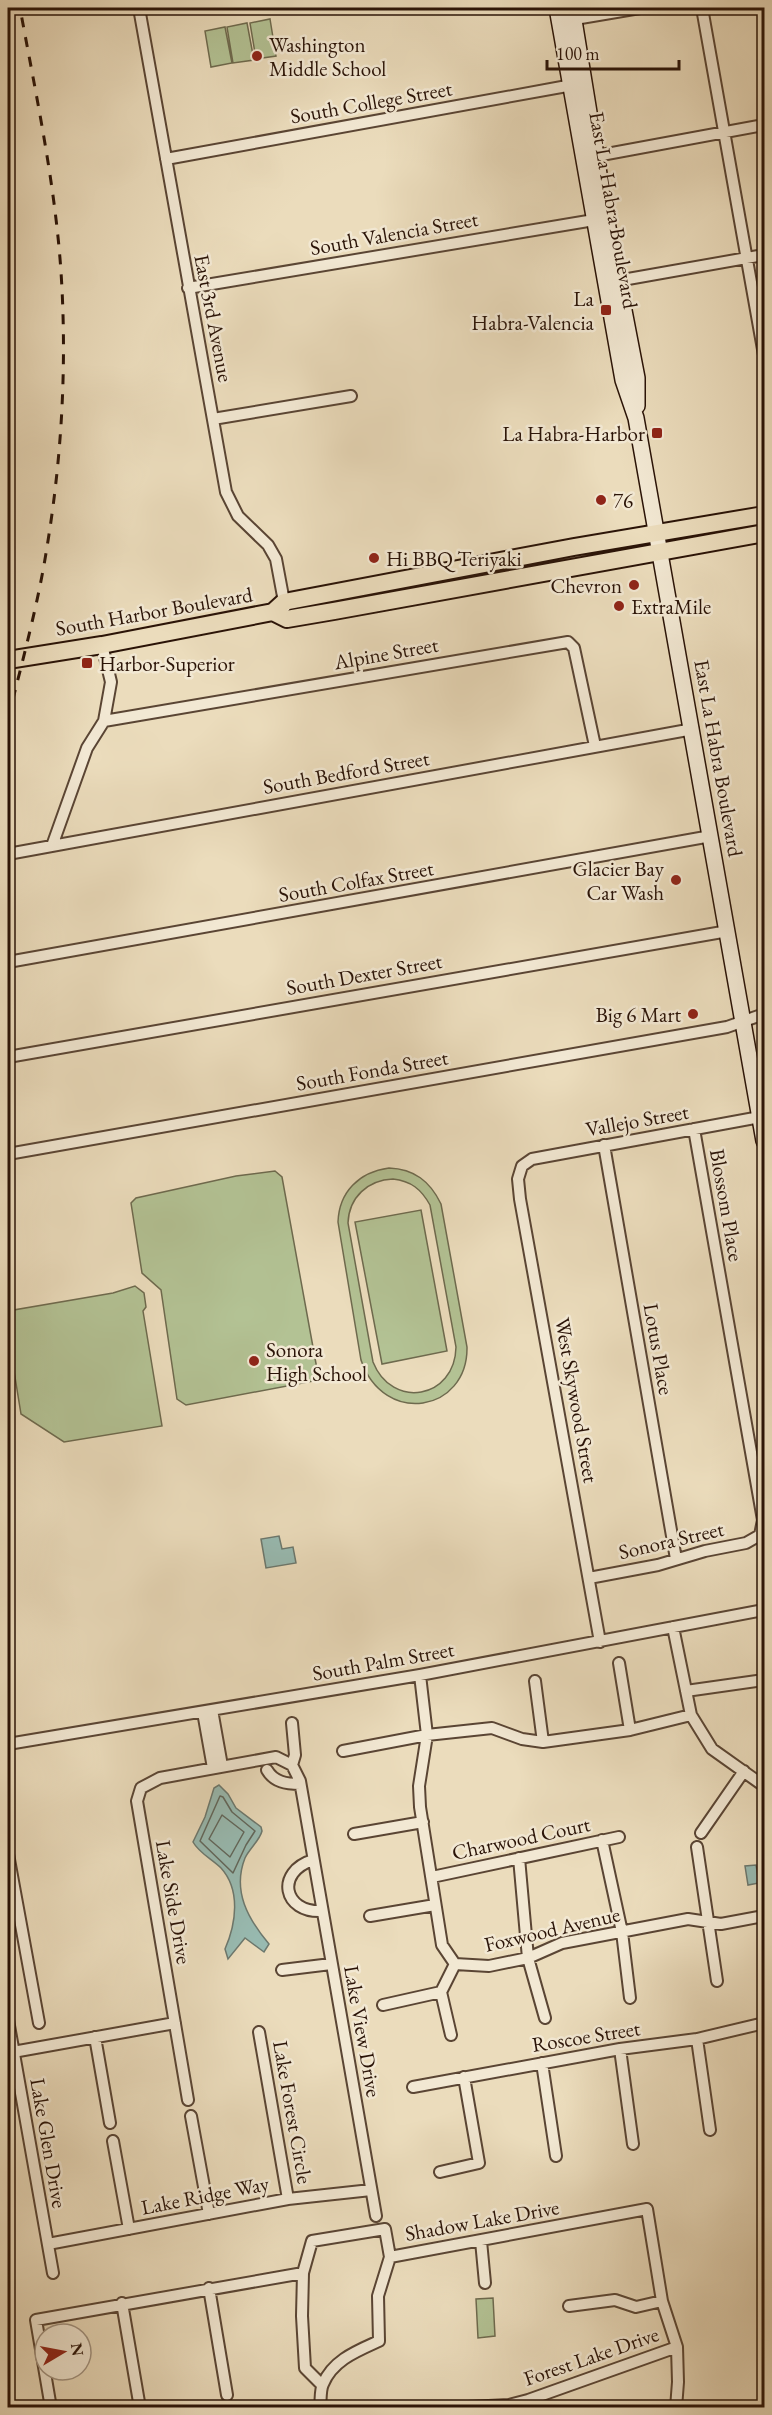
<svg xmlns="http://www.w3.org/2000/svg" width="772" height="2415" viewBox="0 0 772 2415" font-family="'EB Garamond',serif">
	<rect width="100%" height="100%" fill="#ebdcbc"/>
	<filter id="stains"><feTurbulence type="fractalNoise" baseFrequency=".00333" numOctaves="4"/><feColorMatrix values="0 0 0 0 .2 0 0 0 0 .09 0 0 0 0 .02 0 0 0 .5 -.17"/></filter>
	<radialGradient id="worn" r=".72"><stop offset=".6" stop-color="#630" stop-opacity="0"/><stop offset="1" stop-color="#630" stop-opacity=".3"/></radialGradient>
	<!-- green -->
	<path fill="#b3c294" stroke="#6e6a4e" stroke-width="1.5" fill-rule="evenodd" d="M270 19 276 56 256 59 250 23Z
		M247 23 254 60 233 63 227 27Z
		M225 27 232 63 211 67 205 31Z
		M389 1168C414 1169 430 1181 441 1204L467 1347C468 1412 384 1427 361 1360L338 1222C339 1192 359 1172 389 1168ZM393 1179C411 1181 421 1189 430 1205L456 1347C455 1399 392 1410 373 1362L348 1223C349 1197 368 1180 393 1179Z
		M275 1171 282 1177 319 1380 186 1405 177 1399 161 1290 142 1273 131 1203 136 1198 236 1176Z
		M421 1210 447 1351 382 1364 355 1222Z
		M135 1286 144 1293 146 1307 143 1311 162 1426 64 1442 21 1414 8 1334V1311L113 1293Z
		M493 2298 495 2336 478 2338 476 2299Z"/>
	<!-- water -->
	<path fill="#98bbb2" stroke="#6c786e" stroke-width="1.5" d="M279 1536 282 1549 293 1547 296 1563 266 1568 261 1539Z
		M219 1785 228 1794 236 1808 261 1827 262 1831C260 1840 249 1849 245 1858 232 1891 248 1919 269 1944L264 1952 245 1938 228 1959 225 1949C236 1924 241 1890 221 1868 212 1859 199 1853 193 1842L205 1817 214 1788Z
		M756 1865 759 1883 748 1885 745 1866Z"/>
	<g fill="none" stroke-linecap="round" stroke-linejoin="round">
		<!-- shore -->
		<path stroke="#61675c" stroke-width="1.5" d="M220 1796 223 1797 232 1812 255 1831 246 1845 233 1873 200 1841Z
			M222 1815 244 1832 230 1857 209 1839Z"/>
		<!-- street casing -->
		<g stroke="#5a4534" stroke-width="14">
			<path id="street" d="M139 8 226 492 238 516 268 545 276 559 285 607
				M702 8 764 355
				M569 20 640 8
				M596 156 764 125
				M166 159 578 84
				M611 282 764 255
				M188 288 600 219
				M213 419 351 396
				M104 721 568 642 574 648 595 746
				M52 846 87 748 104 721 111 682 102 645
				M8 854 693 729
				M8 962 711 836
				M8 1057 728 931
				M604 1145 676 1559
				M8 1154 727 1027 764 1014
				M589 1578 658 1565 705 1551 746 1543 760 1535 763 1520 694 1129
				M673 1627 691 1715 712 1749 764 1786
				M600 1642 520 1199 518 1179 522 1166 532 1159 760 1117
				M619 1663 630 1730
				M420 1675 427 1735 419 1786 420 1807 442 1945 455 1964
				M535 1681 543 1742
				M686 1691 764 1680
				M212 1710 222 1766
				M203 1712 213 1768
				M292 1723 295 1755 292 1765
				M8 1744 420 1675 764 1610
				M343 1751 427 1735 492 1728 522 1739 543 1742 630 1730 691 1715
				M267 1770C274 1782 286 1784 300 1784
				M701 1833 744 1771
				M354 1834 423 1822
				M602 1840 622 1932 630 1998
				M697 1847 717 1981
				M8 1854 39 2023
				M519 1858 528 1958 545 2018
				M313 1860C275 1872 283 1913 322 1911
				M432 1877 619 1837
				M370 1916 435 1905
				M455 1964 489 1966 528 1958 562 1943 688 1919 721 1924 764 1916
				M282 1970 331 1964
				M441 1992 451 2035
				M383 2005 441 1992 455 1964
				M8 2020 53 2273
				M259 2032 288 2199
				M95 2037 110 2123
				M697 2039 710 2130
				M620 2049 633 2144
				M13 2052 175 2023
				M542 2063 556 2156
				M413 2087 620 2049 697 2039 764 2023
				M188 2100 137 1801 141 1788 160 1778 276 1757 292 1765 300 1781 376 2216
				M191 2116 209 2214
				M113 2141 129 2229
				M440 2172 479 2163 464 2077
				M481 2241 485 2283
				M48 2244 288 2199 371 2190
				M390 2257 647 2209 662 2301 677 2347 678 2382 676 2408
				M209 2288 227 2395
				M122 2303 140 2408
				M569 2306 615 2300 636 2307 662 2301
				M51 2408 36 2320 303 2273
				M320 2408C321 2400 320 2390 323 2384 333 2360 357 2351 379 2341L378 2296 390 2257 385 2229 312 2241 303 2273 302 2316 305 2368 322 2385
				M447 2408 509 2405 528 2400 677 2347"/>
		</g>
		<!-- secondary casing -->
		<g stroke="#2a1307" stroke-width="18">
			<path id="secondary" d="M557 8 623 380 636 418 764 1141
				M572 8 606 217 637 378V406"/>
		</g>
		<!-- primary casing -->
		<g stroke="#2a1307" stroke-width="20">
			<path id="primary" d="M273 612 284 602 574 547 764 515
				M8 660 102 645 273 612 287 619 334 611 764 533"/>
		</g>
		<!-- street -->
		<use href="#street" stroke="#f2e8d3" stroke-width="10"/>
		<!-- secondary -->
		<use href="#secondary" stroke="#f2e8d3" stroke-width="15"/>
		<!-- primary -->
		<use href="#primary" stroke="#ebdcbc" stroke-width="16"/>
		<!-- rail -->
		<path stroke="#2a1307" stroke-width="3" stroke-dasharray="10 10" stroke-linecap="butt" d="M8 719C22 662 38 605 47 547 62 456 67 363 61 272 55 183 36 95 20 8"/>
	</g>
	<!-- markers -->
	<g fill="#8f2418" stroke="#f2e8d3" stroke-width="2">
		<circle cx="257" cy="56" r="6"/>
		<rect x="600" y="304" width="12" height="12" rx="3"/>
		<rect x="651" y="427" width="12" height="12" rx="3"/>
		<circle cx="601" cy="500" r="6"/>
		<circle cx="374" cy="558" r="6"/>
		<circle cx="634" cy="585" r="6"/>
		<circle cx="619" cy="606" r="6"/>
		<rect x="81" y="657" width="12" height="12" rx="3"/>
		<circle cx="676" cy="880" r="6"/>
		<circle cx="693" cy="1014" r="6"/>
		<circle cx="254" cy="1361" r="6"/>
	</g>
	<g text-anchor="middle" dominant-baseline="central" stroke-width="5" stroke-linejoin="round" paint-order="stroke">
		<!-- poi labels -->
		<g font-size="21" fill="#2a1307" stroke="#f2e8d3" text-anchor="start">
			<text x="269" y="44">Washington<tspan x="269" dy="24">Middle School</tspan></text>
			<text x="594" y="298" text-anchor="end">La<tspan x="594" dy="24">Habra-Valencia</tspan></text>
			<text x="645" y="433" text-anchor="end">La Habra-Harbor</text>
			<text x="613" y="500">76</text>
			<text x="386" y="558">Hi BBQ Teriyaki</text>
			<text x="622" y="585" text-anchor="end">Chevron</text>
			<text x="631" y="606">ExtraMile</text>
			<text x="99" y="663">Harbor-Superior</text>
			<text x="664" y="868" text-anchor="end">Glacier Bay<tspan x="664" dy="24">Car Wash</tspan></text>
			<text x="681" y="1014" text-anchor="end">Big 6 Mart</text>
			<text x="266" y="1349">Sonora<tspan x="266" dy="24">High School</tspan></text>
		</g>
		<!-- street labels -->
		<g font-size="21" fill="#2a1307" stroke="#f2e8d3">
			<text transform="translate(371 102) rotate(-10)">South College Street</text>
			<text transform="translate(614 210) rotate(80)">East La Habra Boulevard</text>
			<text transform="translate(394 233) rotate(-10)">South Valencia Street</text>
			<text transform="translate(214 318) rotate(79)">East 3rd Avenue</text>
			<text transform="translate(154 611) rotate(-10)">South Harbor Boulevard</text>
			<text transform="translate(386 653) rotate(-10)">Alpine Street</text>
			<text transform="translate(719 758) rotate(80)">East La Habra Boulevard</text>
			<text transform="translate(346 772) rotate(-10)">South Bedford Street</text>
			<text transform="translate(356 881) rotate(-10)">South Colfax Street</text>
			<text transform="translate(364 974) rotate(-10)">South Dexter Street</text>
			<text transform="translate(372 1070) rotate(-10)">South Fonda Street</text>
			<text transform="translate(637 1120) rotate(-10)">Vallejo Street</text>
			<text transform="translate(727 1205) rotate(80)">Blossom Place</text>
			<text transform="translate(659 1349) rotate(80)">Lotus Place</text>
			<text transform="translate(577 1400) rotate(80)">West Skywood Street</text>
			<text transform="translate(671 1540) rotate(-13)">Sonora Street</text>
			<text transform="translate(383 1661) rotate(-10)">South Palm Street</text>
			<text transform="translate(521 1838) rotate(-12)">Charwood Court</text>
			<text transform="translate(174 1902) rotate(80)">Lake Side Drive</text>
			<text transform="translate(552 1929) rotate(-13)">Foxwood Avenue</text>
			<text transform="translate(363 2031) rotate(80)">Lake View Drive</text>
			<text transform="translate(586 2036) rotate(-9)">Roscoe Street</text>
			<text transform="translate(293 2112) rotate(80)">Lake Forest Circle</text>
			<text transform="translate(49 2143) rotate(80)">Lake Glen Drive</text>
			<text transform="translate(205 2195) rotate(-11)">Lake Ridge Way</text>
			<text transform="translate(482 2220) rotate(-10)">Shadow Lake Drive</text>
			<text transform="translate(591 2356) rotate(-19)">Forest Lake Drive</text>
		</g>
	</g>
	<!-- margin -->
	<rect width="772" height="2415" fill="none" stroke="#ebdcbc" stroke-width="30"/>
	<rect x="9" y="9" width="754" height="2397" fill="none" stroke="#2a1307" stroke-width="3"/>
	<rect x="15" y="15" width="742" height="2385" fill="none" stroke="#2a1307" stroke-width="1.5"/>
	<!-- north arrow -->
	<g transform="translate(63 2352) rotate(80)"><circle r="28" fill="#f2e8d3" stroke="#a29381" stroke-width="1.5"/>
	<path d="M0-4.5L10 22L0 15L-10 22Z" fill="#8f2418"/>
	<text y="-9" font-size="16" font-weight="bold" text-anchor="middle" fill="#2a1307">N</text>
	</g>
	<!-- scale -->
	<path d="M547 60v9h132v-9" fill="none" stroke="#2a1307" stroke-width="3"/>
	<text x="556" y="60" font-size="18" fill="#2a1307" stroke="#f2e8d3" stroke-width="4.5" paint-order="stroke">100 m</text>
	<rect width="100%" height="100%" filter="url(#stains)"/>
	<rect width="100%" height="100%" fill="url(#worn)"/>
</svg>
